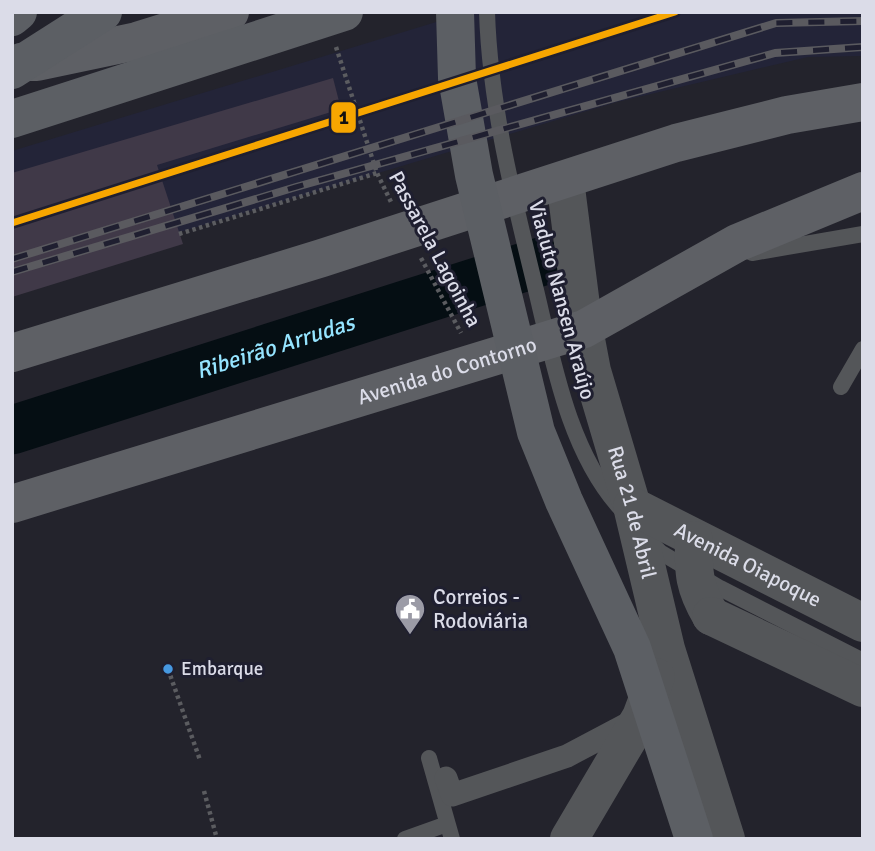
<svg xmlns="http://www.w3.org/2000/svg" width="875" height="851" viewBox="0 0 875 851" font-family="Signika,sans-serif">
	<rect width="100%" height="100%" fill="#23232c"/>
	<!-- built -->
	<path fill="#232438" d="M469 12H863V56L808 57 617 102 12 282V151Z"/>
	<g fill="none" stroke-linecap="round" stroke-linejoin="round">
		<!-- river -->
		<path stroke="#050e13" stroke-width="49" id="s1" d="M12 430 540 262"/>
	</g>
	<!-- building -->
	<path fill="#403948" d="M333 78 341 109 157 165 183 244 12 297V173Z"/>
	<g fill="none" stroke-linecap="round" stroke-linejoin="round">
		<!-- path -->
		<path stroke="#5b5c60" stroke-width="4.5" stroke-dasharray="3.5 3.5" stroke-linecap="butt" d="M336 47 377 173 392 204
			M179 234 377 173
			M421 258 461 333
			M168 669 200 760
			M204 791 217 839"/>
		<!-- service -->
		<path stroke="#545659" stroke-width="16" d="M487 12C490 106 513 195 535 286 553 360 568 450 620 508
			M752 253 863 234
			M841 387 863 349
			M649 541 660 552 720 588 863 661
			M429 758 452 839
			M405 839 447 824"/>
		<!-- pedestrian -->
		<path stroke="#545659" stroke-width="23" d="M446 778 452 795 567 756 637 719"/>
		<!-- tertiary -->
		<g stroke="#545659" stroke-width="38">
			<path id="s2" d="M565 180 584 329 592 371 632 506 666 649 726 839"/>
			<path id="s3" d="M632 506 863 623"/>
			<path d="M694 540C693 573 694 587 711 616"/>
			<path d="M711 616 863 688"/>
			<path d="M569 839 641 717 656 677"/>
		</g>
		<!-- primary -->
		<g stroke="#5e6065" stroke-width="38">
			<path d="M21 62H37L137 41 230 12"/>
			<path d="M12 353 322 258 676 143 787 115 863 102"/>
			<path id="s4" d="M12 504 584 329 737 243 863 191"/>
		</g>
		<!-- trunk -->
		<path stroke="#5c5f64" stroke-width="38" d="M455 12 457 78 474 175 536 432 564 501 632 648 694 839
			M12 17 18 12
			M12 70 103 12
			M12 119 344 12"/>
		<!-- rail casing -->
		<g stroke="#5a5a5f" stroke-width="8">
			<path id="rail" d="M12 259 776 23 863 21
				M12 272 296 187 775 53 863 47"/>
		</g>
		<!-- rail -->
		<use href="#rail" stroke="#1f1f30" stroke-width="5" stroke-dasharray="16" stroke-linecap="butt"/>
		<!-- metro-1 casing -->
		<g stroke="#1f1f30" stroke-width="12">
			<path id="metro-1" d="M12 223 675 12"/>
		</g>
		<!-- metro-1 -->
		<use href="#metro-1" stroke="#f7a600" stroke-width="7"/>
	</g>
	<!-- icons -->
	<defs>
		<g id="civic-pin" transform="scale(1.575)"><path d="M0 17L-7.5 6A9.5 9.5 0 1 1 7.5 6Z" fill="#9b9ba6" stroke="#1f1f30"/><path d="M-.6-6.5H3V-4.5H.6V-3L4-1V1h2V6H-6V1h2V-1L-.6-3ZM-1.2 2.5V6h2.4V2.5Z" fill="#fff"/></g>
	</defs>
	<g fill-rule="evenodd">
		<use href="#civic-pin" x="410" y="609"/>
	</g>
	<!-- markers -->
	<circle fill="#4699e1" stroke="#1f1f30" stroke-width="2.5" cx="168" cy="669" r="6"/>
	<g text-anchor="middle" dominant-baseline="central" stroke-width="6" stroke-linejoin="round" paint-order="stroke">
		<!-- bus labels -->
		<g font-size="19" fill="#dbdce8" stroke="#1f1f30" text-anchor="start">
			<text x="181" y="669">Embarque</text>
		</g>
		<!-- street labels -->
		<g font-size="21" fill="#dbdce8" stroke="#1f1f30">
			<text transform="translate(435 249) rotate(62)">Passarela Lagoinha</text>
			<text transform="translate(562 300) rotate(75)">Viaduto Nansen Araújo</text>
			<text stroke="none"><textPath href="#s4" startOffset="455">Avenida do Contorno</textPath></text>
			<text stroke="none"><textPath href="#s2" startOffset="340">Rua 21 de Abril</textPath></text>
			<text stroke="none"><textPath href="#s3" startOffset="130">Avenida Oiapoque</textPath></text>
		</g>
		<!-- poi labels -->
		<g font-size="21" fill="#dbdce8" stroke="#1f1f30" text-anchor="start">
			<text x="433" y="597">Correios -<tspan x="433" dy="24">Rodoviária</tspan></text>
		</g>
		<!-- water labels -->
		<g font-size="23" font-style="italic" fill="#95e4ff" stroke="#1f1f30">
			<text stroke="none"><textPath href="#s1" startOffset="276">Ribeirão Arrudas</textPath></text>
		</g>
	</g>
	<rect stroke="#1f1f30" stroke-width="2.5" x="330" y="101" width="27" height="33" rx="7" fill="#f7a600"/>
	<g font-size="19" text-anchor="middle" font-weight="bold" fill="#111">
		<text x="344" y="124">1</text>
	</g>
	<!-- border -->
	<rect width="875" height="851" fill="none" stroke="#dbdce8" stroke-width="28"/>
</svg>
